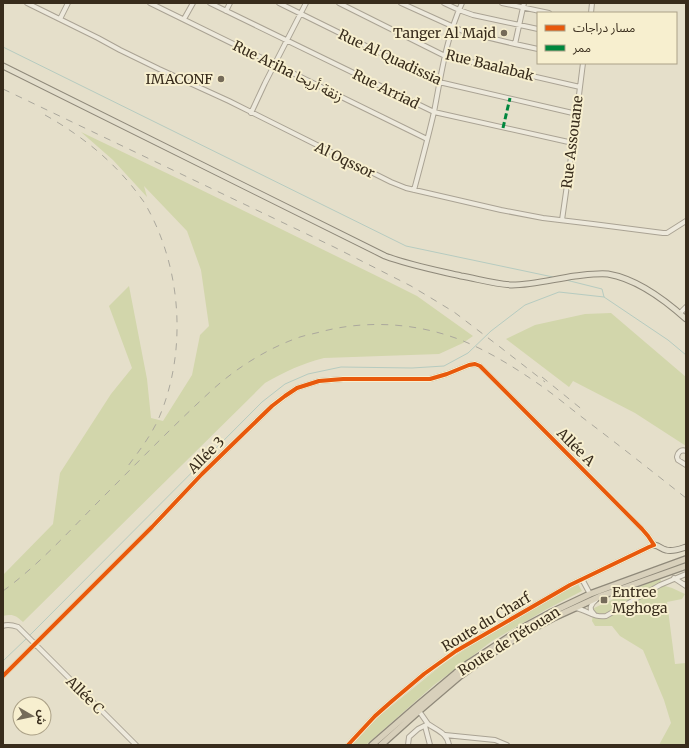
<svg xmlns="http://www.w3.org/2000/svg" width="689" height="748" viewBox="0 0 689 748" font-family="Merriweather,'Noto Sans Arabic',serif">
	<rect width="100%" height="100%" fill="#e5dfca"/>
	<!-- green -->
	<path fill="#d2d6ab" d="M81 132 181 180 385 280 417 296 473 336 463 343 439 354 324 358C301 364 286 371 265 383L23 622C15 615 13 614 3 616V575L53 524 60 473 111 394 132 368 109 306 129 286 147 379 151 418 163 421 192 375 200 335 209 326 201 270 187 231 144 186 147 197 113 160Z
		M611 313 686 377V446L635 413 573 381 569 387 506 339 535 325 585 314Z
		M659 578 665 586 672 588 685 594 682 599 667 602 675 664 686 663V745H659L671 723 664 700 643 650 620 636 612 626H595L592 621 594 608Z
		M578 584 582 591 547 609 492 641 434 685 366 745H352L373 721 443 664 485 636 542 604Z"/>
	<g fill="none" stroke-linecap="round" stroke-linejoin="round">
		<!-- stream -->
		<path stroke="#b6cbc0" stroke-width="1" d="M3 47 406 246 553 277
			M566 280 602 289 604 297 668 340 686 355
			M29 636 262 402 285 384 308 374 341 367 412 368 444 366 468 353 491 331 525 305 559 292 604 297
			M3 661 27 638"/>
		<!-- minor casing -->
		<g stroke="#aaa394" stroke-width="6">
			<path id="minor" d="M27 3 98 38 120 50 159 69 229 101 391 182 406 188 501 210 543 218 593 224 663 233H667L686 221
				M150 3 427 139
				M210 3 434 112 573 143
				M279 3 439 82 577 114
				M339 3 445 56 580 87
				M401 3 465 32 515 44 538 49
				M444 3 459 10 473 15 538 29
				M502 3 549 13
				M226 11 230 3
				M591 13 592 3
				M60 19 68 3
				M184 19 193 3
				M515 44 524 3
				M251 113 265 83 306 3
				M414 190C421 164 428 138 434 112 441 76 446 38 462 3
				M562 220 573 143 583 63
				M680 313 686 307
				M686 451C681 449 678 452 677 457L678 460 686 465
				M674 578 686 586V584
				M582 579 590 594
				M575 608C588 610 593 618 606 616L660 585 686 574
				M594 614C588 609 591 604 596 600
				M3 626C8 624 12 625 18 627L136 745
				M3 676 152 527 202 474 242 435 272 406 285 396 297 388 319 381 343 379H430L447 374 469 365 475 364 480 366 642 529 648 536 654 545 649 547 570 585 456 651 424 674 392 701 375 716 348 745
				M428 724C438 731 447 733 449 745
				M425 726 430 745
				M445 735 495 740 507 745
				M408 745 409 737 418 729 428 724 419 711"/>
		</g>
		<!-- major casing -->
		<g stroke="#8f897a" stroke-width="7">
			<path id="major" d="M3 66 385 256C409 265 435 270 461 276 478 279 495 284 512 285 533 285 554 279 575 276 585 275 597 273 608 274 637 279 665 300 686 319
				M654 545C660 546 661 549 666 550 673 552 680 549 686 547"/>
		</g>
		<!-- highway casing -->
		<g stroke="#8f897a" stroke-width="8">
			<path id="highway" d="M372 745 418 705 456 673 469 663 526 626 552 612 590 594 686 559
				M381 745 419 711 460 676 488 656 521 635 555 617 601 596 686 566"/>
		</g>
		<!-- minor -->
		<use href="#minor" stroke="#ede9dc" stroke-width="4"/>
		<!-- major -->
		<use href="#major" stroke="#e4dfcd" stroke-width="5"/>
		<!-- highway -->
		<use href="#highway" stroke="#d8d0bb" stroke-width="5.5"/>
		<!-- rail -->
		<path stroke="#aba89d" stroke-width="1" stroke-dasharray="7 7" stroke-linecap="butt" d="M3 89 334 247 411 286 431 298 454 312 500 347 545 382
			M45 115C79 134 111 159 135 190 138 194 141 198 144 202 182 266 188 352 158 420 150 437 139 451 128 466
			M542 377 584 411
			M3 591C40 564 71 529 103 497 139 461 174 425 211 391 236 368 268 348 300 337 306 335 313 334 320 332 368 319 422 323 468 343 493 354 517 369 540 385 556 396 571 409 587 421 620 446 653 472 686 498"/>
		<!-- quiet -->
		<path stroke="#00873e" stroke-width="3" stroke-dasharray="6 3" stroke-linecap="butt" d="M503 128 510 98"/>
		<!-- cycleway casing -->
		<g stroke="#f7efcf" stroke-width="6">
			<path id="cycleway" d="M3 676 152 527 202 474 242 435 272 406 285 396 297 388 319 381 343 379H430L447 374 469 365 475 364 480 366 642 529 648 536 654 545 649 547 570 585 456 651 424 674 392 701 375 716 348 745"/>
		</g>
		<!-- cycleway -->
		<use href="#cycleway" stroke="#e8590c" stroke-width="4"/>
	</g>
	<!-- markers -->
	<g fill="#756b59" stroke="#f7efcf" stroke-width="1.5">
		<circle cx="504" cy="33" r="4"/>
		<circle cx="221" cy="79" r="4"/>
		<rect x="600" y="596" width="8" height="8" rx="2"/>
	</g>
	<g text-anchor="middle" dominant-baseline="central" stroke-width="4" stroke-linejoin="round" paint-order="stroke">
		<!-- poi labels -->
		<g font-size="14" fill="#382c1c" stroke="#f7efcf" text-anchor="end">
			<text x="496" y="33">Tanger Al Majd</text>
			<text x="213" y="79">IMACONF</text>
			<text x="612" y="592" text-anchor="start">Entree<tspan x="612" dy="16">Mghoga</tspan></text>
		</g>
		<!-- street labels -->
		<g font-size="14" fill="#382c1c" stroke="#f7efcf">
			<text transform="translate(390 57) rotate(25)">Rue Al Quadissia</text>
			<text transform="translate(490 65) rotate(14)">Rue Baalabak</text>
			<text transform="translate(288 71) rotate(26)">Rue Ariha زنقة أريحا</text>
			<text transform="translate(386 89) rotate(26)">Rue Arriad</text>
			<text transform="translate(572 142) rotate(-83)">Rue Assouane</text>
			<text transform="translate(345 160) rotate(26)">Al Oqssor</text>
			<text transform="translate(576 447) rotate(45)">Allée A</text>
			<text transform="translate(206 455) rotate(-45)">Allée 3</text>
			<text transform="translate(486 622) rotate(-31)">Route du Charf</text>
			<text transform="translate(509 641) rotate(-32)">Route de Tétouan</text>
			<text transform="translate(85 695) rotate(45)">Allée C</text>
		</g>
	</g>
	<!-- border -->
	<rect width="689" height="748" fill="none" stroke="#382c1c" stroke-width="8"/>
	<!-- legend -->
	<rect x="537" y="12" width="140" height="52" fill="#f7efcf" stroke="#aba187"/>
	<rect x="545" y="25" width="20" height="6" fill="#e8590c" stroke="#aba187"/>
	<text x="573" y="32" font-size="12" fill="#382c1c">مسار دراجات</text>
	<rect x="545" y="45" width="20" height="6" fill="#00873e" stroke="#aba187"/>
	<text x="573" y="52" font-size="12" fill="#382c1c">ممر</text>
	<!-- north arrow -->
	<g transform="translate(32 716) rotate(99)"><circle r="19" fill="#f7efcf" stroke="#aba187"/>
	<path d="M0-3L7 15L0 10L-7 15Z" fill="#756b59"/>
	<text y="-6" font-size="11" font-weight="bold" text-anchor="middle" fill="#382c1c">ش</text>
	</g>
</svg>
